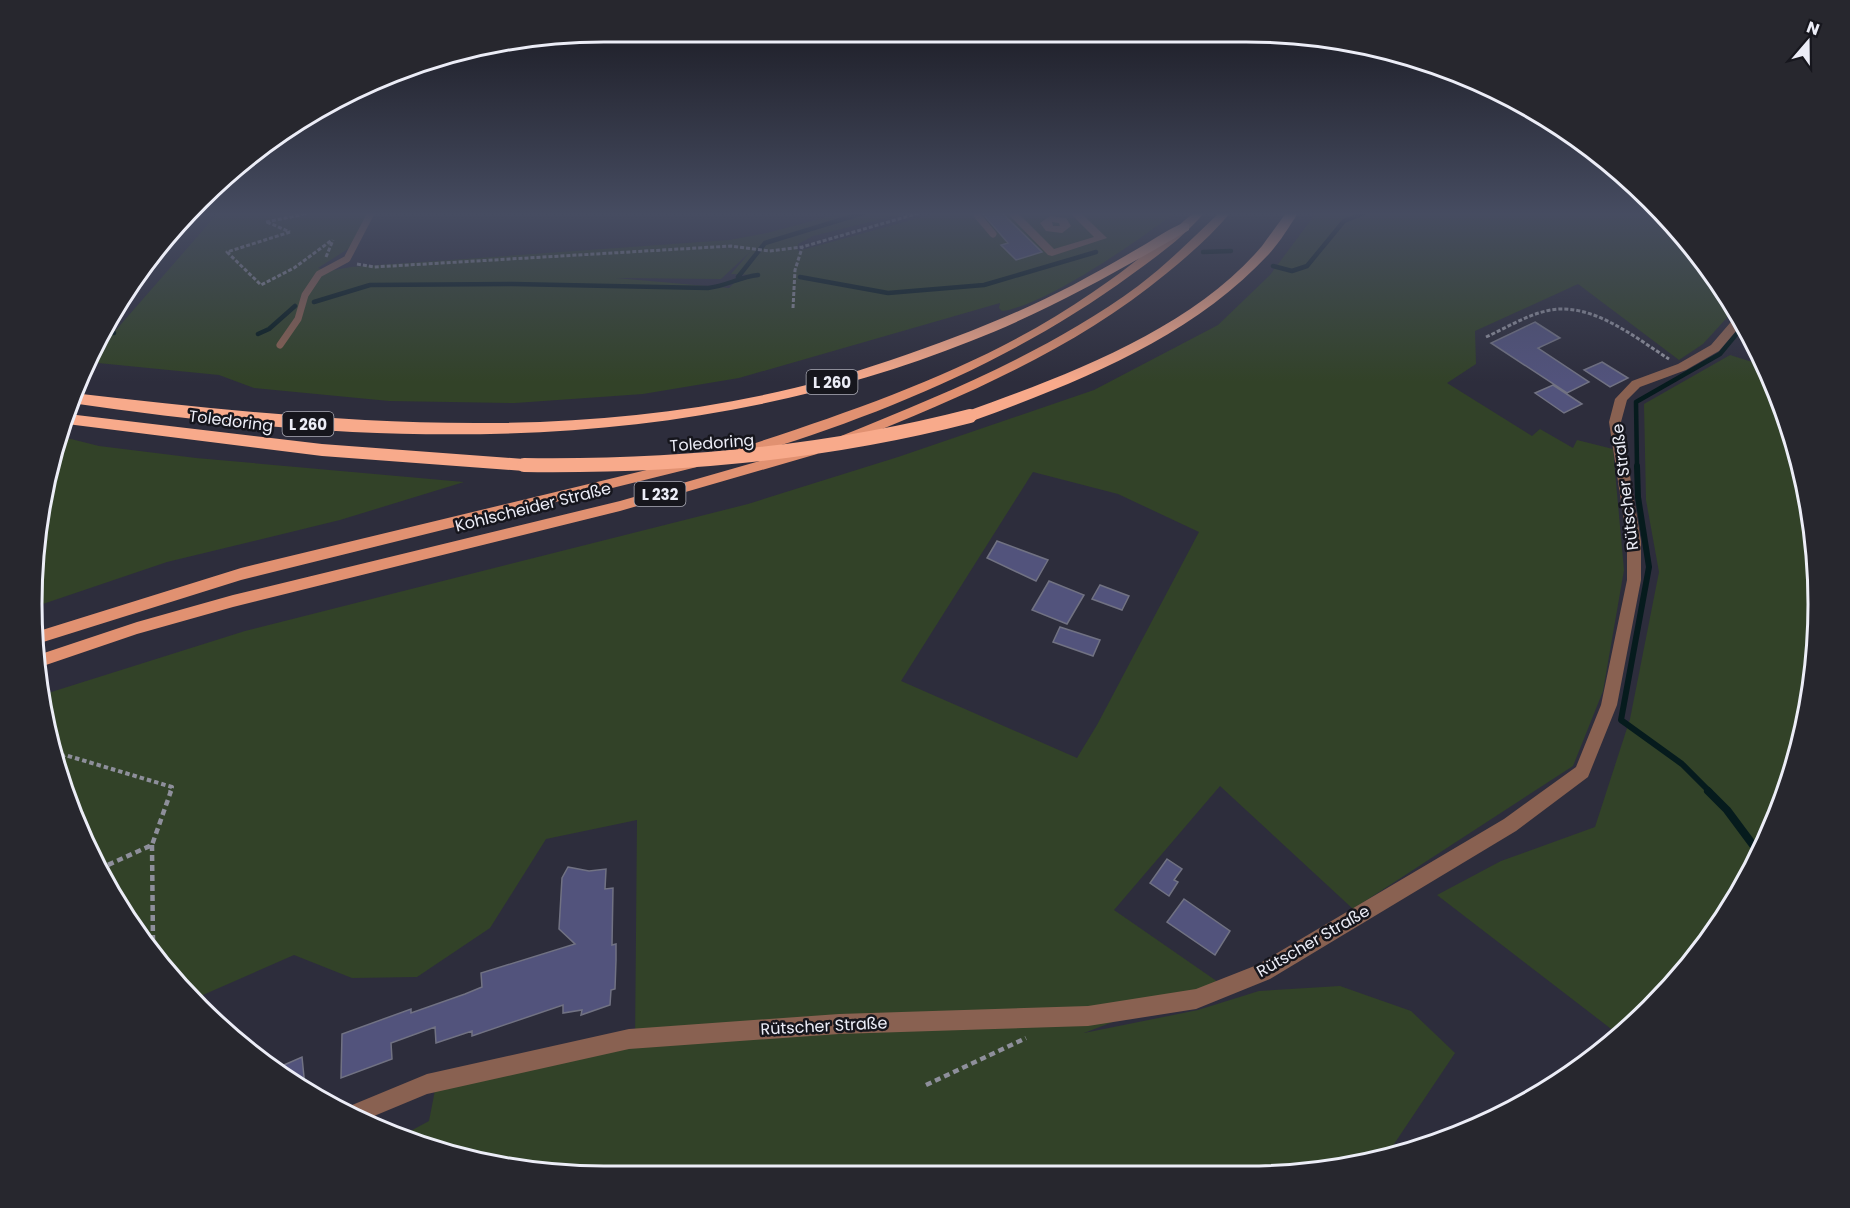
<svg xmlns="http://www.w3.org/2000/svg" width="1850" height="1208" viewBox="0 0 1850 1208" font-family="Poppins,sans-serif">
	<rect width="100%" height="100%" fill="#2d2d3c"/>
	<!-- green -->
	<path fill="#324228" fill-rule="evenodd" d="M218 213H367L351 247 318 268 329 271 351 267 729 240 767 233 842 213H906L813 236 798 244V251L937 213H1175C1137 241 1047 305 1002 311L999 308 1000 303 739 378 643 394 515 403 389 401 254 388 219 375 88 362ZM750 252 731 274 755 275 738 279 729 288 616 278 721 279Z
		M1316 213H1660L1700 256 1734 310 1703 344 1679 360 1578 284 1475 331 1476 364 1447 383 1532 436 1540 429 1573 448 1577 440 1613 449 1624 570 1603 691 1573 766 1353 909 1220 786 1114 910 1218 982 1084 1033 1198 1010 1259 991 1340 986 1411 1011 1455 1053 1384 1159 1283 1175 529 1172 405 1134 429 1121 435 1090 635 1046 637 820 546 839 490 928 417 977 352 978 294 955 196 998 108 891 51 752 45 694 245 631 748 504 898 457 1094 390 1218 325 1270 275ZM1033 472 1118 494 1199 532 1097 725 1077 758 901 681Z
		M1730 355 1765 366 1799 456 1817 567 1814 679 1788 788 1742 891 1676 982 1619 1035 1437 895 1501 861 1595 827 1630 719 1659 572 1646 500 1644 404Z
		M63 437 99 446 196 458 464 482 340 520 167 562 37 606 33 566Z"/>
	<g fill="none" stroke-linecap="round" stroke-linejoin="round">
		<!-- stream-far2 -->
		<path stroke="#061b1d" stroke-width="4.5" d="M1203 252 1231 251
			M1273 266 1292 271 1307 266 1344 221 1364 213
			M738 277 765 243 863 213
			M800 277 888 293 984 285 1096 252
			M314 302 370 285 513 284 708 288C727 286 739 277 758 275
			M105 332 114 333
			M258 334 269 329 295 306
			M1637 467 1636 402 1720 354 1744 325"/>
		<!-- stream-far1 -->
		<path stroke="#061b1d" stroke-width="6" d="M1637 466 1638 497 1649 567 1621 720 1682 764 1710 792"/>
		<!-- stream -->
		<path stroke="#061b1d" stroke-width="8" d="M1708 791 1727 810 1759 853"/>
	</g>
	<!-- building -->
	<path fill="#52537c" stroke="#717283" stroke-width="1.5" d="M982 213H1002L1042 252 1016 260 1001 245 1008 243Z
		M1535 322 1560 338 1538 348 1589 382 1567 393 1491 343Z
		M1602 362 1628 378 1610 387 1584 370Z
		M1553 385 1582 404 1564 413 1535 393Z
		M997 541 1048 560 1036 581 987 558Z
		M1049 581 1084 595 1067 624 1032 610Z
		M1100 585 1129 596 1122 610 1092 599Z
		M1060 627 1100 640 1093 656 1053 642Z
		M1167 859 1182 869 1174 880 1178 882 1169 896 1150 883Z
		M568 867 589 871 606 869 605 889 613 888 612 945 616 944V960L615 989 611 990 610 1005 581 1015 582 1010 563 1013V1005L472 1036V1031L436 1043 435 1027 391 1043 392 1059 341 1078 342 1034 411 1009V1013L465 994 482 987 481 973 575 944 559 929 562 878Z
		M1184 899 1230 931 1215 955 1167 922Z
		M302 1057 305 1087 277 1068Z"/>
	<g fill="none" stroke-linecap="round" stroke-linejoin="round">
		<!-- path-far2 -->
		<path stroke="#8e8f9b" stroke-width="3" stroke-dasharray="4 2" stroke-linecap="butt" d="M266 222 305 214 303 213
			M267 222 290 232
			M290 232 227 252 261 285 294 268 332 240
			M326 257 333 240
			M357 264 374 267 731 246 769 251 802 247 919 213
			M793 308 795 270 802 248
			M1486 337C1506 328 1525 316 1546 311 1590 300 1634 337 1669 359"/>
		<!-- path-far1 -->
		<path stroke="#8e8f9b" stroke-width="4" stroke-dasharray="4.5 3" stroke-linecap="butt" d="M54 760 65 755 172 787 170 792"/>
		<!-- path -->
		<path stroke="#8e8f9b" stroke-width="4.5" stroke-dasharray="6 4" stroke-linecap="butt" d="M152 845 153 945
			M99 869 152 845 171 791
			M926 1085 1026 1038"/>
		<!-- lane -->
		<path stroke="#896151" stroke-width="7" d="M977 215 993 234
			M280 345 298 319 305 295 319 274 347 259 371 213"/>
		<!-- street -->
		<path fill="#896151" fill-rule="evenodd" d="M1007 213H1018L1054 249 1094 237 1070 213H1081L1107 238 1052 256 1048 255Z
			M1050 216 1066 218 1071 226 1062 233 1046 231 1040 223ZM1052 222 1059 223 1060 226H1053Z
			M1736 316 1742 324 1719 351 1686 370 1640 387 1627 400 1621 422 1641 541V580L1617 705 1588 777 1516 831 1270 979 1196 1009 1088 1026 839 1034 629 1049 427 1094 362 1121 340 1110 427 1074 629 1029 839 1014 1088 1006 1196 989 1257 965 1504 819 1576 767 1601 705 1627 580V541L1609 422 1615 399 1632 381 1678 364 1711 345Z"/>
		<!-- primary -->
		<path fill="#e19171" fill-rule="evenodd" d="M1193 213H1204C1184 237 1156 257 1131 275 1014 361 875 418 736 459L729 454 731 451C856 410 985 367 1093 292 1129 268 1161 241 1193 213Z
			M1219 213H1230C1212 235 1189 255 1167 273 1074 350 962 397 851 442L846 444 839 439 841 436C944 394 1048 352 1138 286 1167 264 1193 238 1219 213Z
			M812 446 817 448 819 451 817 454 620 511 233 607 137 634 43 666 41 654 137 622 233 595 620 501Z
			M692 459 699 464 697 467 241 580 40 643 39 631 241 568Z"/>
		<!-- highway -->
		<path fill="#f8aa8b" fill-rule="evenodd" d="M1286 213H1298C1289 227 1280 242 1269 254 1191 338 1081 381 975 420H965L962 416 965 412C1065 376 1191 330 1262 246 1270 235 1278 224 1286 213Z
			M1184 223 1189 224V230C1118 271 1048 311 971 341 677 458 379 448 71 403L73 393C351 425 621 452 891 360 953 339 1015 315 1073 285 1097 272 1120 259 1144 245 1156 238 1170 228 1184 223Z
			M68 414 322 444 524 459 532 465 524 471 322 456 67 424Z"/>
		<!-- highway-bridge -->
		<path stroke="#f8aa8b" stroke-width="14" d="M524 465C676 467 823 454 970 416"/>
	</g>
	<!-- sky -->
	<linearGradient id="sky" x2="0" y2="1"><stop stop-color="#191921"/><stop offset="0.56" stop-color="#464c61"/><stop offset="1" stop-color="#464c61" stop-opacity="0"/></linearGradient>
	<rect width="1850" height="382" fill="url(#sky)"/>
	<g text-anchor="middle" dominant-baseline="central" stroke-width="5" stroke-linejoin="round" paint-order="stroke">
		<!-- shield labels -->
		<g fill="#16161d" stroke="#acacb6" stroke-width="1.5">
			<rect x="806.5" y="370" width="51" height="24" rx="4.5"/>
			<rect x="282.5" y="412" width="51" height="24" rx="4.5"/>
			<rect x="634.5" y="482" width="51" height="24" rx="4.5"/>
		</g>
		<g font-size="15" font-weight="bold" fill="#ecedf7">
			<text x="832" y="382">L 260</text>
			<text x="308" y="424">L 260</text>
			<text x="660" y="494">L 232</text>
		</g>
		<!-- street labels -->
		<g font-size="16" fill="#ecedf7" stroke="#16161d">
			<text transform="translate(231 421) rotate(7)">Toledoring</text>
			<text transform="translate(712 443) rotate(-4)">Toledoring</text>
			<text transform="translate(1625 487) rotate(-97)">Rütscher Straße</text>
			<text transform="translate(533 507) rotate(-14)">Kohlscheider Straße</text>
			<text transform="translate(1313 941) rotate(-30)">Rütscher Straße</text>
			<text transform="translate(824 1026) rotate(-3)">Rütscher Straße</text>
		</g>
	</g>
	<!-- crop -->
	<path d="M0 0H1850V1208H0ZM604 42H1246A562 562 0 0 1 1808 604V604A562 562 0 0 1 1246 1166H604A562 562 0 0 1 42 604V604A562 562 0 0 1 604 42Z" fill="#27272e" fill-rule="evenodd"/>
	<path fill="none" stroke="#ecedf7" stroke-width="3" d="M604 42H1246A562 562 0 0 1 1808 604V604A562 562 0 0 1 1246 1166H604A562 562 0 0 1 42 604V604A562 562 0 0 1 604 42Z"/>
	<!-- north arrow -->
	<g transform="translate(1808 42) rotate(20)" stroke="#16161d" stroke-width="4.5" paint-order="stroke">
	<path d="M0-4.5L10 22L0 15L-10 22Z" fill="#ecedf7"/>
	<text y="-9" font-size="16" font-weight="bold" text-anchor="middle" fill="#ecedf7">N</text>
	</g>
</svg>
